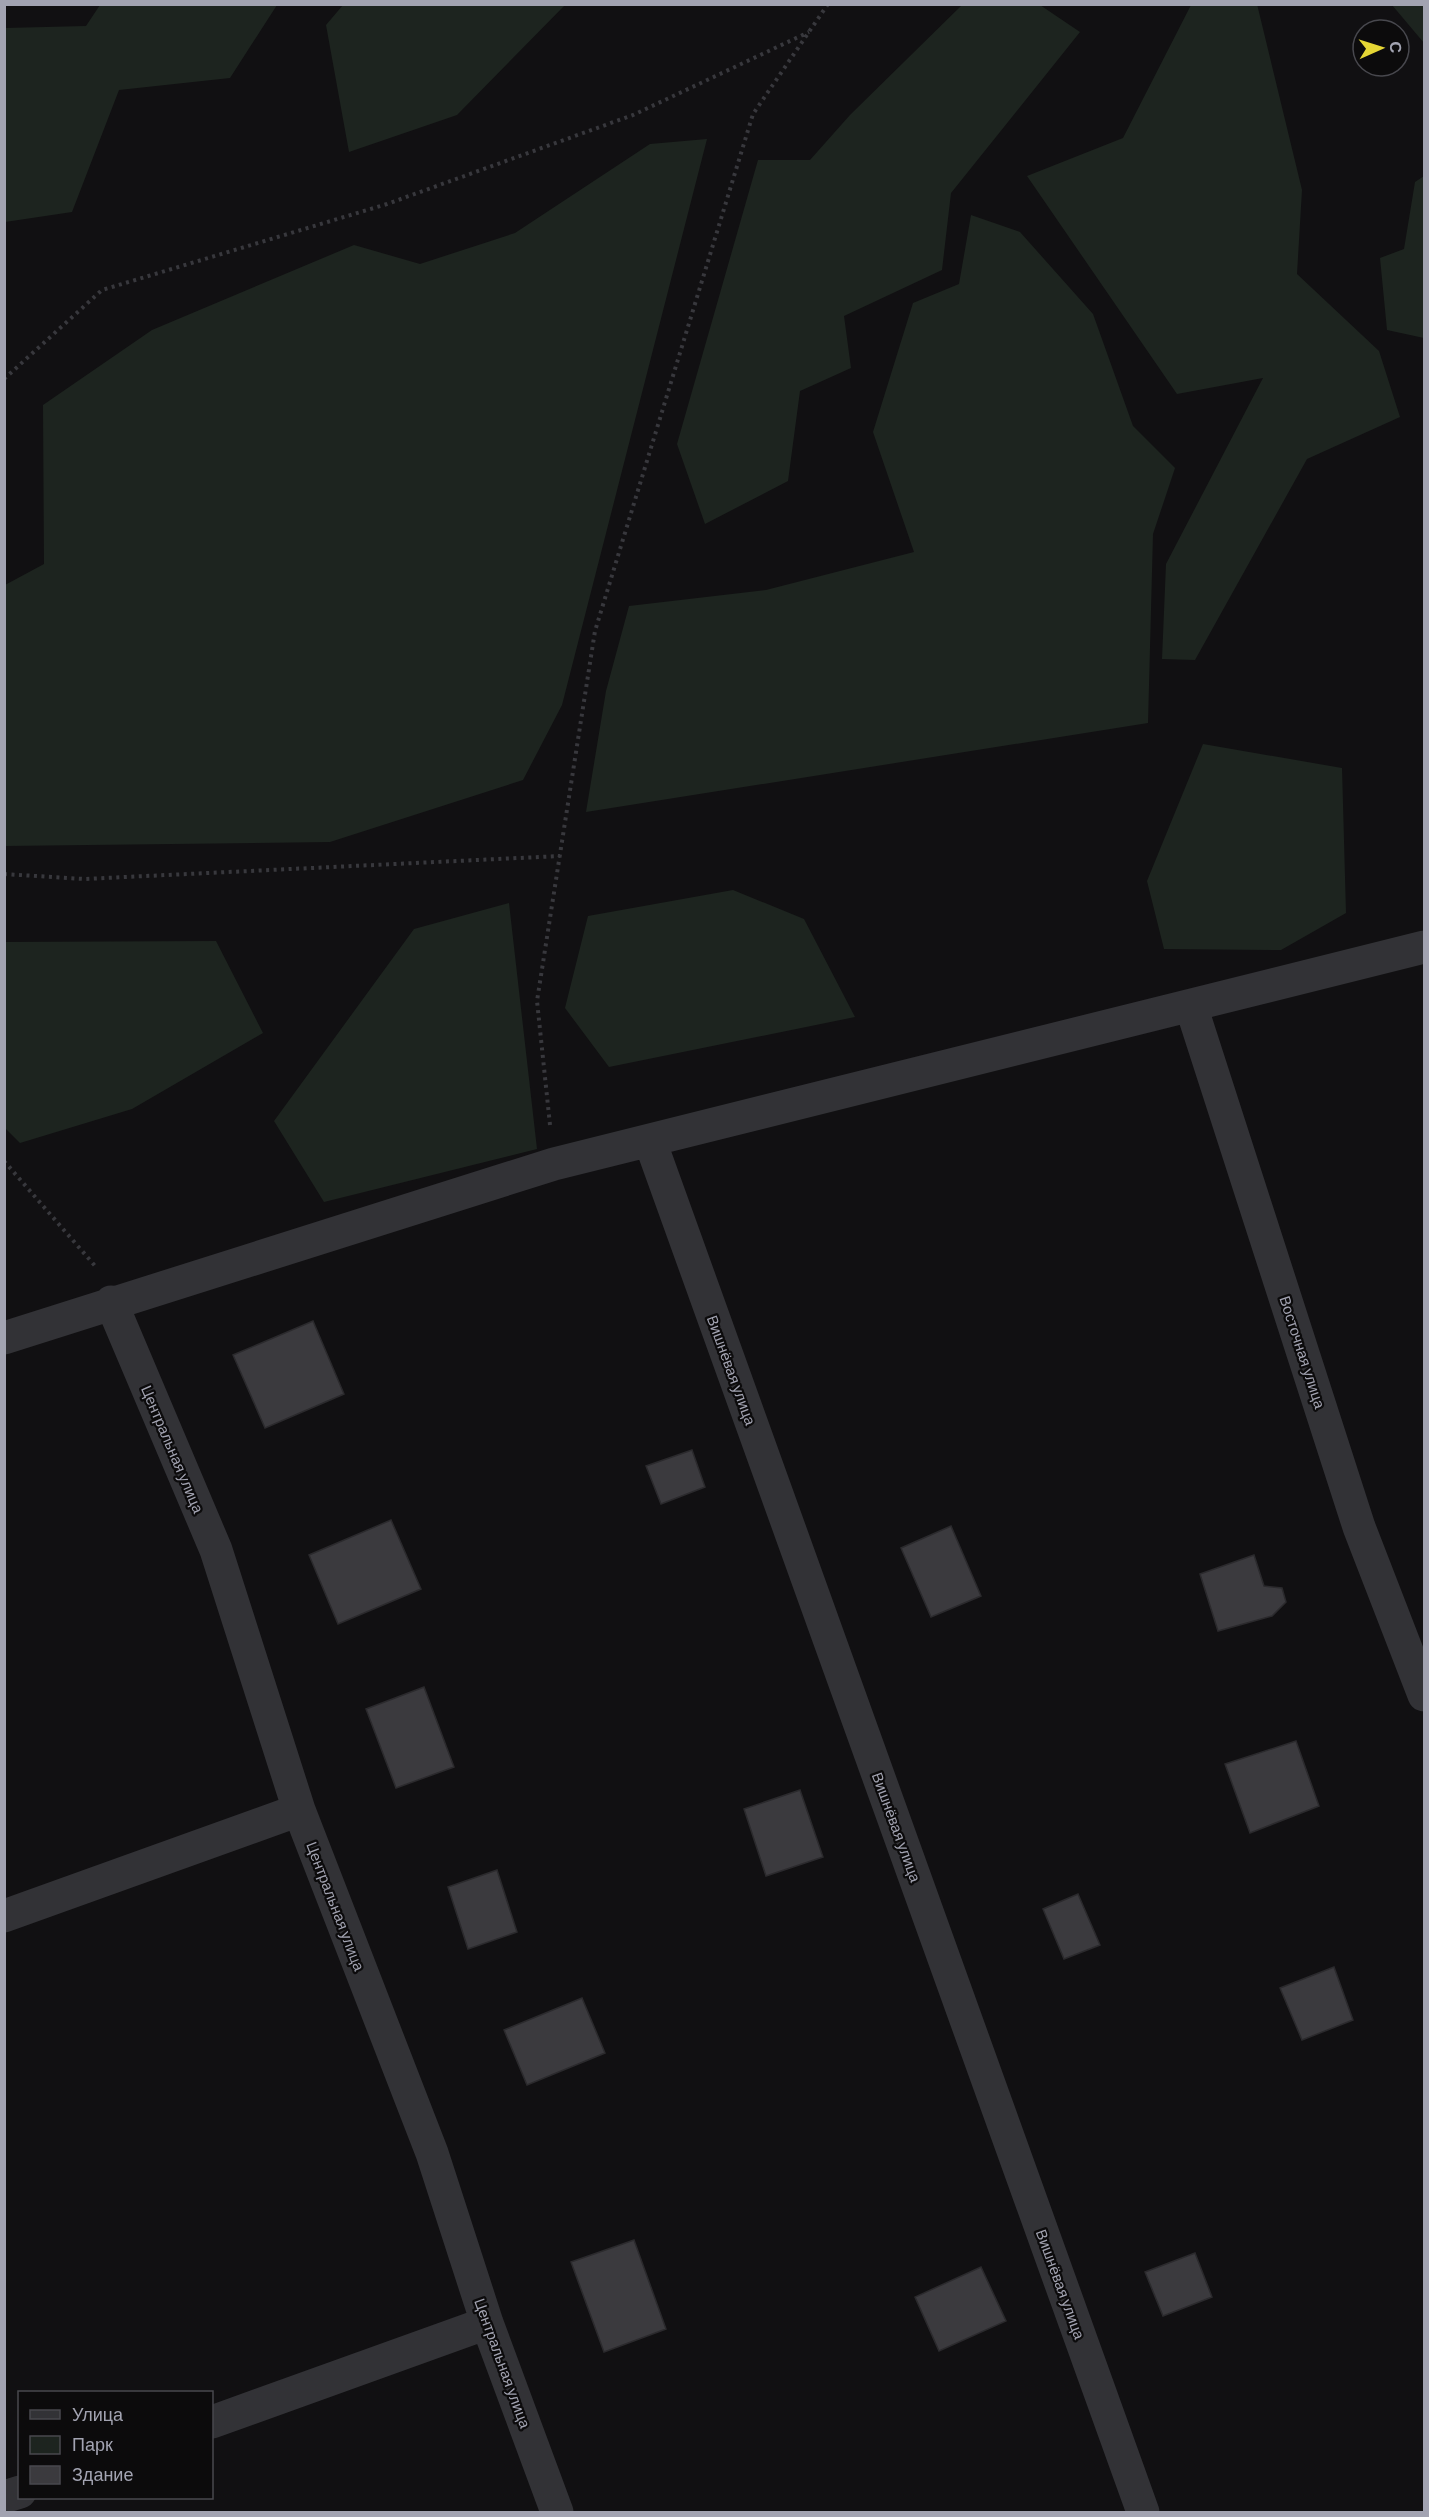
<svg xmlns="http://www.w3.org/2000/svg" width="1429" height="2517" viewBox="0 0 1429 2517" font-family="Barlow,sans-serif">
	<rect width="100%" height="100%" fill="#111012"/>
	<!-- green -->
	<path fill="#1d241f" d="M1257 4 1302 190 1297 274 1379 351 1400 417 1307 459 1195 660 1162 659 1166 564 1263 378 1177 394 1027 176 1123 138 1191 5Z
		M100 5H277L230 78 119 90 72 212 5 222V28L86 26Z
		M343 5V4L565 5 457 115 349 152 326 25Z
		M962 5H1040L1080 32 951 193 942 270 844 316 851 368 800 391 788 481 705 524 677 444 758 160H810L850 115Z
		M1392 5H1424V43Z
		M707 139 562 705 523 780 330 842 5 846V585L44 564 43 405 152 330 354 245 420 264 515 233 650 144Z
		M1424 176V338L1387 330 1380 258 1404 249 1415 182Z
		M971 215 1020 232 1093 314 1133 426 1175 468 1153 534 1148 723 586 812 606 691 629 606 766 590 914 552 873 432 913 303 959 284Z
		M1203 744 1342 768 1346 913 1281 950 1164 949 1147 881Z
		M733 890 804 919 855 1017 609 1067 565 1008 588 916Z
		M509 903 537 1149 324 1202 274 1121 414 929Z
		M216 941 263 1033 132 1109 20 1143 5 1128V942Z"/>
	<!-- building -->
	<path fill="#3b3a3e" stroke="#2b2a2d" stroke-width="1.5" d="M313 1321 344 1394 265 1428 233 1355Z
		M692 1450 705 1487 661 1504 646 1466Z
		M391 1520 421 1589 338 1624 309 1555Z
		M951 1526 981 1596 931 1617 901 1548Z
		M1254 1555 1264 1586 1282 1588 1286 1602 1272 1616 1218 1631 1200 1574Z
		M424 1687 454 1767 396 1788 366 1709Z
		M1296 1741 1319 1806 1250 1833 1225 1764Z
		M800 1790 823 1857 766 1876 744 1809Z
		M497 1870 517 1932 468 1949 448 1887Z
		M1078 1894 1100 1945 1064 1959 1043 1909Z
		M1334 1967 1353 2020 1302 2040 1280 1988Z
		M582 1998 605 2053 527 2085 504 2030Z
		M634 2240 666 2329 604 2352 571 2262Z
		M1195 2253 1212 2297 1163 2316 1145 2272Z
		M981 2267 1006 2321 939 2351 915 2297Z"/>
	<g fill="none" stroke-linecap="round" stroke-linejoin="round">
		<!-- path -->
		<path stroke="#38383d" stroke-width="4" stroke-dasharray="3 4.5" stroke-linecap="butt" d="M4 379 102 290 387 204 633 115 809 32
			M4 874 84 879 560 856
			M550 1125 537 1001 595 631 753 114 828 4
			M4 1161 96 1267"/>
		<!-- minor -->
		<path stroke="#323236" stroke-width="33" d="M1191 1006 1359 1527 1424 1695
			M650 1141 1143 2512
			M111 1302 216 1550 299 1810 432 2153 487 2323 557 2512
			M4 1338 554 1164 1424 947
			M4 1916 299 1810
			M212 2422 487 2323
			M4 2497 20 2492"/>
	</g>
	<g text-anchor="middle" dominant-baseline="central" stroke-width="4.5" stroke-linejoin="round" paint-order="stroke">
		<!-- street labels -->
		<g font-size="15" fill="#a2a3b1" stroke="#0c0b0c">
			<text transform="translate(1303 1352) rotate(72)">Восточная улица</text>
			<text transform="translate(732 1370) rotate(70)">Вишнёвая улица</text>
			<text transform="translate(173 1449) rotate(67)">Центральная улица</text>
			<text transform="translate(897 1827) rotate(70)">Вишнёвая улица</text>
			<text transform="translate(336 1906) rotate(69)">Центральная улица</text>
			<text transform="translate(1061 2284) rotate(70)">Вишнёвая улица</text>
			<text transform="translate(503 2363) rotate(70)">Центральная улица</text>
		</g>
	</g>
	<!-- border -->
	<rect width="1429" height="2517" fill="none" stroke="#a2a3b1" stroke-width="12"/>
	<!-- legend -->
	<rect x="18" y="2391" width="195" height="108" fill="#0c0b0c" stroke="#48484e" stroke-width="1.5"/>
	<rect x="30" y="2410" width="30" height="9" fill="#323236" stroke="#48484e" stroke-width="1.5"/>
	<text x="72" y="2421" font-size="18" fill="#a2a3b1">Улица</text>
	<rect x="30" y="2436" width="30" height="18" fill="#1d241f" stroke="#48484e" stroke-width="1.5"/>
	<text x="72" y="2451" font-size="18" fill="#a2a3b1">Парк</text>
	<rect x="30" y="2466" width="30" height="18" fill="#3b3a3e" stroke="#48484e" stroke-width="1.5"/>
	<text x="72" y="2481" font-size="18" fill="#a2a3b1">Здание</text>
	<!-- north arrow -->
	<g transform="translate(1381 48) rotate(87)"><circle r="28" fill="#0c0b0c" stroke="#48484e" stroke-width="1.5"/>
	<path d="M0-4.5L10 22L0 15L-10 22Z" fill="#e5d635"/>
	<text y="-9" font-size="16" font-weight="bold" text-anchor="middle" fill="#a2a3b1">С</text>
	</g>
</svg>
